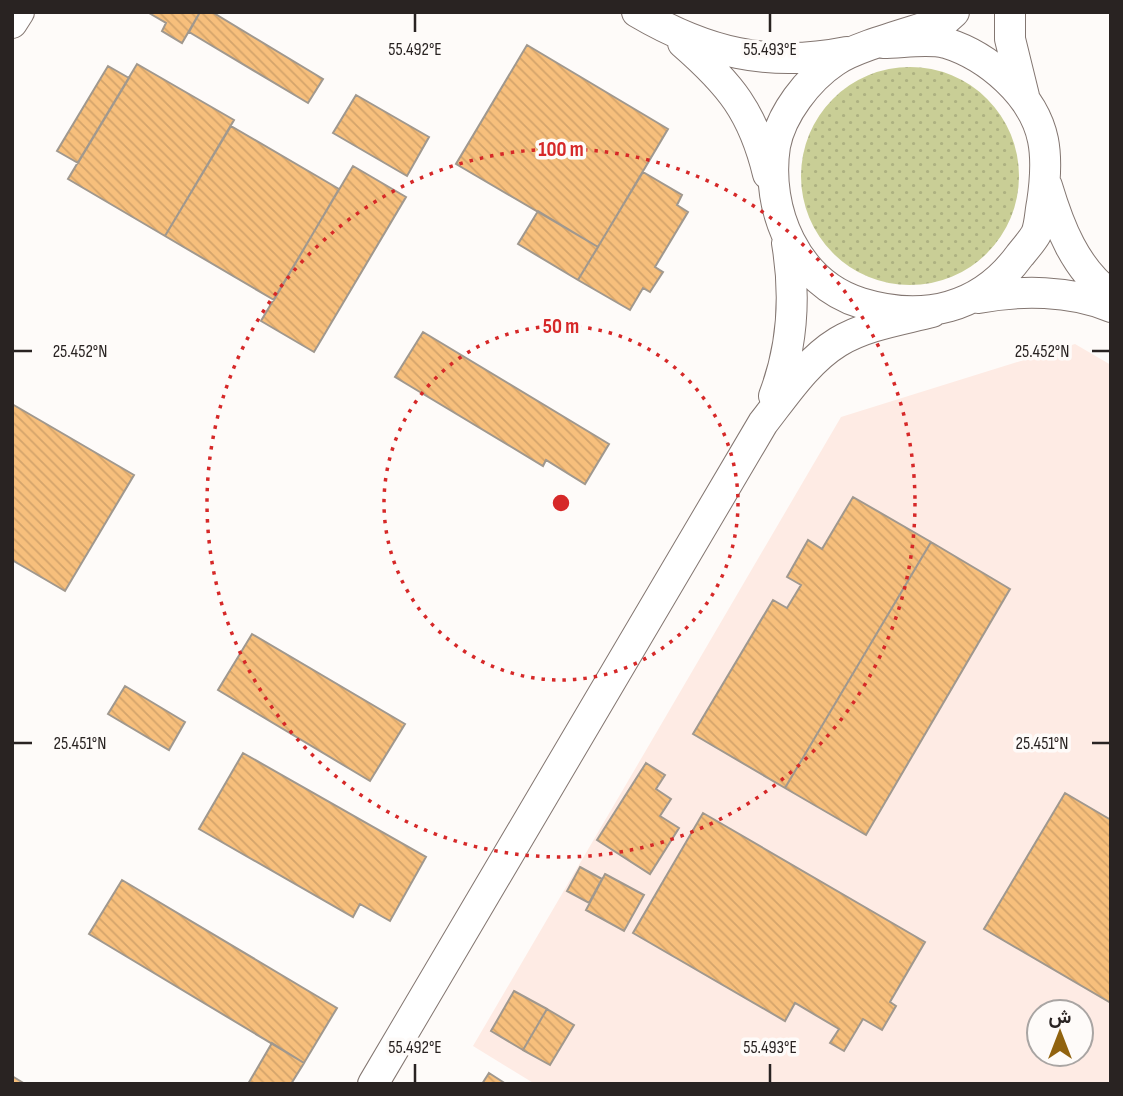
<svg xmlns="http://www.w3.org/2000/svg" width="1123" height="1096" viewBox="0 0 1123 1096" font-family="'Sofia Sans Condensed',Vazirmatn,sans-serif">
	<defs>
		<pattern id="grass-dots" width="8" height="8" patternUnits="userSpaceOnUse" patternTransform="scale(1.75)"><rect width="8" height="8" fill="#c9ce96"/><path d="M2 2h.1M6 6h.1" fill="none" stroke="#adb181" stroke-width="1.8" stroke-linecap="round"/></pattern>
		<pattern id="building-back-hatch" width="6" height="6" patternUnits="userSpaceOnUse" patternTransform="scale(1.75)"><rect width="6" height="6" fill="#f7bf7c"/><path d="M-1 5l2 2M0 0l6 6M5-1l2 2" fill="none" stroke="#d4a46b"/></pattern>
	</defs>
	<rect width="100%" height="100%" fill="#fefbf9"/>
	<!-- built -->
	<path fill="#feebe4" fill-rule="evenodd" d="M1075 344 1111 365V1084H535L473 1046 841 417ZM1039 1012H1081V1054H1039Z"/>
	<!-- grass -->
	<path fill="url(#grass-dots)" d="M801 176a109 109 0 1 1 218 0a109 109 0 1 1-218 0Z"/>
	<!-- building -->
	<path fill="url(#building-back-hatch)" stroke="#a0988e" stroke-width="2" d="M200 12 182 43 162 31 166 23 149 13Z
		M200 12H212L323 79 308 103 189 32Z
		M527 45 668 129 598 247 456 164Z
		M137 64 234 120 165 236 68 179Z
		M108 66 129 78 78 163 57 151Z
		M356 95 429 137 407 176 333 133Z
		M231 126 339 189 274 300 165 236Z
		M353 166 406 197 314 352 261 321Z
		M643 172 682 195 677 205 688 212 655 267 663 272 650 292 643 288 630 310 578 280Z
		M538 211 598 247 578 280 518 244Z
		M423 332 609 444 585 484 546 460 543 466 395 377Z
		M12 404 134 475 65 591 12 560Z
		M853 497 931 542 785 788 693 734 773 600 787 608 801 585 787 577 808 540 822 549Z
		M931 542 1010 589 866 835 785 788Z
		M252 634 405 724 370 781 218 690Z
		M125 686 185 722 169 750 108 714Z
		M243 753 426 857 390 921 360 904 353 917 199 829Z
		M646 763 665 775 656 789 671 799 660 816 679 828 650 874 597 840Z
		M1065 793 1111 820V1003L984 929Z
		M703 813 925 942 890 1002 896 1006 882 1030 863 1019 844 1051 830 1043 839 1029 795 1003 785 1021 633 933Z
		M580 867 602 879 589 903 567 891Z
		M605 874 644 895 624 931 586 910Z
		M122 880 337 1008 304 1063 89 934Z
		M514 991 547 1009 523 1050 491 1031Z
		M547 1009 574 1025 550 1065 523 1050Z
		M272 1043 304 1063 291 1084H248Z
		M489 1073 506 1084H482Z
		M12 1076 25 1084H12Z"/>
	<g fill="none" stroke-linecap="round" stroke-linejoin="round">
		<!-- minor casing -->
		<g stroke="#837671" stroke-width="32">
			<path id="minor" d="M637 12C705 52 768 68 847 52
				M1010 12V39L1024 96
				M12 23 19 12
				M683 43C730 84 753 112 768 174
				M883 43C902 43 928 38 946 43 988 56 1034 95 1043 140 1047 160 1045 183 1042 203 1040 212 1040 225 1036 234 1032 241 1025 249 1020 255 981 309 923 322 861 303 796 283 765 210 775 146 781 114 808 79 835 61 856 46 916 31 944 21L954 12
				M1047 186C1059 226 1075 269 1111 295
				M978 298C1020 290 1070 290 1111 307
				M774 396C793 346 796 296 787 243
				M373 1084 763 423C785 395 807 361 838 342 866 325 901 320 932 312"/>
		</g>
		<!-- minor -->
		<use href="#minor" stroke="#fff" stroke-width="30"/>
	</g>
	<!-- ticks -->
	<path fill="none" stroke="#292322" stroke-width="2.5" d="M415 14V32M770 14V32M14 351H32M1092 351H1109M14 743H32M1092 743H1109M415 1064V1082M770 1064V1082"/>
	<!-- distance rings -->
	<g fill="none" stroke="#d62828" stroke-width="3.5" stroke-dasharray="3.5 7">
		<circle cx="561" cy="503" r="177"/>
		<circle cx="561" cy="503" r="354"/>
	</g>
	<g font-size="18" text-anchor="middle" fill="#292322" stroke="#fefbf9" stroke-width="7" stroke-linejoin="round" paint-order="stroke">
		<text x="415" y="55">55.492°E</text>
		<text x="770" y="55">55.493°E</text>
		<text x="80" y="357">25.452°N</text>
		<text x="1042" y="357">25.452°N</text>
		<text x="80" y="749">25.451°N</text>
		<text x="1042" y="749">25.451°N</text>
		<text x="415" y="1053">55.492°E</text>
		<text x="770" y="1053">55.493°E</text>
	</g>
	<circle cx="561" cy="503" r="10" fill="#d62828" stroke="#fefbf9" stroke-width="3.5"/>
	<g font-size="21" text-anchor="middle" font-weight="bold" fill="#d62828" stroke="#fefbf9" stroke-width="7" stroke-linejoin="round" paint-order="stroke">
		<text x="561" y="156">100 m</text>
		<text x="561" y="333">50 m</text>
	</g>
	<!-- border -->
	<rect width="1123" height="1096" fill="none" stroke="#292322" stroke-width="28"/>
	<!-- north arrow -->
	<g transform="translate(1060 1033)"><circle r="33" fill="#fefbf9" stroke="#a9a5a3" stroke-width="2"/>
	<path d="M0-5L12 26L0 18L-12 26Z" fill="#91630f"/>
	<text y="-10" font-size="19" font-weight="bold" text-anchor="middle" fill="#292322">ش</text>
	</g>
</svg>
